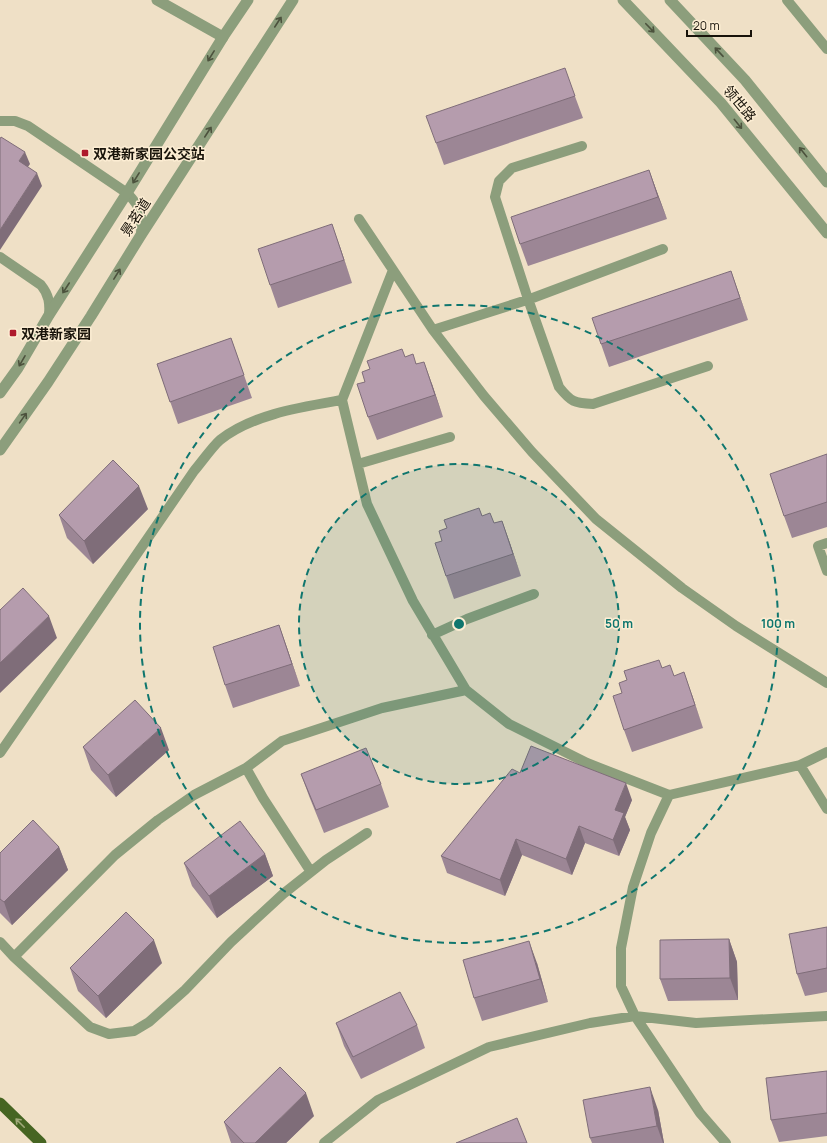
<svg xmlns="http://www.w3.org/2000/svg" width="827" height="1143" viewBox="0 0 827 1143" font-family="Manrope,'Noto Sans SC',sans-serif">
	<rect width="100%" height="100%" fill="#efe0c6"/>
	<g fill="none" stroke-linecap="round" stroke-linejoin="round">
		<!-- service -->
		<path stroke="#8c9e7c" stroke-width="10" d="M787 0 827 49
			M0 121H15L28 126 127 193C142 208 142 214 141 235
			M582 146 512 168 499 181 495 197 528 299 559 387C571 402 574 403 593 404L708 366
			M359 219 433 330 484 396 532 452 596 519 682 588 736 626 827 683
			M0 257 41 285C49 295 50 303 49 315
			M393 270 342 400 367 504 413 601 466 690 509 724 587 763 669 795 800 765 827 752
			M433 330 530 299 663 249
			M358 464 450 437
			M827 543 818 546 827 571
			M432 635 467 619 534 594
			M0 753 194 471C201 463 212 447 220 440 253 414 302 407 342 400
			M800 765 827 809
			M246 768 263 798 311 872
			M669 795 651 833 633 887 621 948V986L635 1016 700 1113 726 1143
			M0 942 14 957 90 1027 109 1034 134 1031 149 1022 185 990 231 942 283 894 326 860 367 833
			M14 957 115 855 158 820 194 795 246 768 282 741 382 708 466 690
			M324 1143 378 1100 489 1047 590 1023 635 1016 696 1023 827 1016"/>
		<!-- minor -->
		<path stroke="#8c9e7c" stroke-width="11" d="M157 0 223 37"/>
		<!-- tertiary -->
		<path stroke="#8c9e7c" stroke-width="11" d="M623 0 721 103 827 233
			M670 0 745 80 827 182
			M0 393 18 368 49 315 127 193 223 37 248 0
			M0 450 48 382 91 316 141 235 293 0"/>
		<!-- primary -->
		<path stroke="#466522" stroke-width="11" d="M0 1103 41 1143"/>
	</g>
	<!-- wall -->
	<path fill="#9c8695" d="M573 91 583 118 444 165 436 143Z
		M649 170 667 219 528 266 520 244Z
		M340 247 352 283 278 308 270 285Z
		M731 271 748 320 609 367 601 344Z
		M231 338 252 398 178 424 157 364Z
		M405 357 417 364 432 384 443 417 377 440 368 417 365 382Z
		M827 454V527L792 538 784 516Z
		M479 508 482 516 494 523 502 521 521 576 454 599 446 576 447 528Z
		M148 509 93 564 67 538 59 515Z
		M279 625 287 648 300 686 233 708 225 685Z
		M662 668 674 676 692 695 703 728 632 752 624 730 622 693Z
		M83 747 169 750 116 797 91 770Z
		M520 773 632 800 625 817 630 830 619 856 585 843 572 875 522 855 505 896 447 873 441 856Z
		M301 774 381 784 389 807 324 833 309 796Z
		M59 847 68 870 12 925 0 913V853Z
		M265 854 273 876 217 918 192 886 184 863Z
		M827 927V992L805 996 797 974Z
		M729 939 737 962 738 1000 668 1001 660 979Z
		M162 963 106 1018 78 991 70 968Z
		M537 963 548 1002 482 1021 474 998Z
		M336 1023 417 1025 425 1048 361 1079 344 1046Z
		M827 1071V1136L779 1142 771 1120Z
		M658 1110 664 1143H592L590 1138Z
		M314 1116 286 1143H231L224 1122Z"/>
	<!-- shaded-wall -->
	<path fill="#7f6d79" d="M25 152 30 164 23 174 19 161Z
		M649 170 657 192 667 219 658 197Z
		M37 173 42 186 0 250V230Z
		M332 224 340 247 352 283 344 260Z
		M731 271 739 294 748 320 740 298Z
		M424 362 432 384 443 417 435 395Z
		M139 486 148 509 93 564 84 541Z
		M502 521 510 543 521 576 513 554Z
		M49 616 57 638 0 693V663Z
		M279 625 287 648 300 686 292 664Z
		M684 672 692 695 703 728 695 705Z
		M161 728 169 750 116 797 108 775Z
		M626 783 632 800 625 817 630 830 619 856 613 840 615 810Z
		M579 826 585 843 572 875 566 859Z
		M516 839 522 855 505 896 500 880Z
		M59 847 68 870 12 925 4 902Z
		M265 854 273 876 217 918 209 896Z
		M729 939 737 962 738 1000 730 978Z
		M154 940 162 963 106 1018 98 996Z
		M529 941 537 963 548 1002 540 979Z
		M650 1087 658 1110 664 1143H663L657 1126Z
		M306 1093 314 1116 286 1143H255Z"/>
	<!-- building -->
	<path fill="#b59cad" stroke="#7f6d79" d="M565 68 575 96 436 143 426 116Z
		M1 137 25 152 19 161 37 173 0 230V139Z
		M649 170 658 197 520 244 511 217Z
		M332 224 344 260 270 285 258 249Z
		M731 271 740 298 601 344 592 318Z
		M231 338 244 375 170 402 157 364Z
		M402 349 405 357 413 354 416 364 424 362 435 395 368 417 357 384 365 382 362 372 370 369 367 361Z
		M827 454V502L784 516 770 474Z
		M113 460 139 486 84 541 59 515Z
		M479 508 482 516 490 513 494 523 502 521 513 554 446 576 435 543 442 541 439 531 447 528 444 520Z
		M23 588 49 616 0 663V610Z
		M279 625 292 664 225 685 213 647Z
		M659 660 662 668 670 665 674 676 684 672 695 705 624 730 613 696 622 693 619 683 627 680 624 671Z
		M135 700 161 728 108 775 83 747Z
		M531 746 626 783 615 810 624 813 613 840 579 826 566 859 516 839 500 880 441 856 512 769 520 773Z
		M366 748 381 784 316 810 301 774Z
		M33 820 59 847 4 902 0 899V853Z
		M240 821 265 854 209 896 184 863Z
		M126 912 154 940 98 996 70 968Z
		M827 927V968L797 974 789 934Z
		M729 939 730 978 660 979V940Z
		M529 941 540 979 474 998 463 960Z
		M400 992 417 1025 353 1057 336 1023Z
		M280 1067 306 1093 255 1143H244L224 1122Z
		M827 1071V1113L771 1120 766 1078Z
		M650 1087 657 1126 590 1138 583 1100Z
		M517 1118 527 1143H456Z"/>
	<!-- one-way arrows -->
	<defs><path id="oneway-shaft" d="M-6 0H5M1.5-3L5.5 0L1.5 3" fill="none" stroke-width="1.6" stroke-linecap="round" stroke-linejoin="round"/></defs>
	<g stroke="#4c523d">
		<use href="#oneway-shaft" transform="translate(278 22) rotate(-57)"/>
		<use href="#oneway-shaft" transform="translate(650 28) rotate(46)"/>
		<use href="#oneway-shaft" transform="translate(719 52) rotate(-133)"/>
		<use href="#oneway-shaft" transform="translate(211 56) rotate(122)"/>
		<use href="#oneway-shaft" transform="translate(738 124) rotate(51)"/>
		<use href="#oneway-shaft" transform="translate(208 132) rotate(-57)"/>
		<use href="#oneway-shaft" transform="translate(803 152) rotate(-129)"/>
		<use href="#oneway-shaft" transform="translate(136 178) rotate(122)"/>
		<use href="#oneway-shaft" transform="translate(117 274) rotate(-58)"/>
		<use href="#oneway-shaft" transform="translate(66 288) rotate(123)"/>
		<use href="#oneway-shaft" transform="translate(22 361) rotate(120)"/>
		<use href="#oneway-shaft" transform="translate(23 418) rotate(-55)"/>
	</g>
	<use stroke="#a1a97a" href="#oneway-shaft" transform="translate(20 1123) rotate(-135)"/>
	<!-- distance rings -->
	<circle cx="459" cy="624" r="160" fill="#0f766e" fill-opacity=".12"/>
	<g fill="none" stroke="#0f766e" stroke-width="2" stroke-dasharray="7 5">
		<circle cx="459" cy="624" r="160"/>
		<circle cx="459" cy="624" r="319"/>
	</g>
	<!-- markers -->
	<g fill="#ae1a2c" stroke="#fcedd3" stroke-width="1.5">
		<rect x="81" y="149" width="8" height="8" rx="2"/>
		<rect x="9" y="329" width="8" height="8" rx="2"/>
	</g>
	<g text-anchor="middle" dominant-baseline="central" stroke-width="3" stroke-linejoin="round" paint-order="stroke">
		<!-- street labels -->
		<g font-size="14" fill="#18130a" stroke="#fcedd3">
			<text transform="translate(740 103) rotate(50)">领世路</text>
			<text transform="translate(135 217) rotate(-57)">景茗道</text>
		</g>
		<!-- poi labels -->
		<g font-size="14" font-weight="bold" fill="#18130a" stroke="#fcedd3" text-anchor="start">
			<text x="93" y="153">双港新家园公交站</text>
			<text x="21" y="333">双港新家园</text>
		</g>
	</g>
	<circle cx="459" cy="624" r="6" fill="#0f766e" stroke="#fcedd3" stroke-width="2"/>
	<g font-size="12" text-anchor="middle" font-weight="bold" fill="#0f766e" stroke="#fcedd3" stroke-width="3" stroke-linejoin="round" paint-order="stroke">
		<text x="619" y="628">50 m</text>
		<text x="778" y="628">100 m</text>
	</g>
	<!-- scale -->
	<path d="M687 30v6h64v-6" fill="none" stroke="#18130a" stroke-width="2"/>
	<text x="693" y="30" font-size="12" fill="#18130a" stroke="#fcedd3" stroke-width="3" paint-order="stroke">20 m</text>
</svg>
